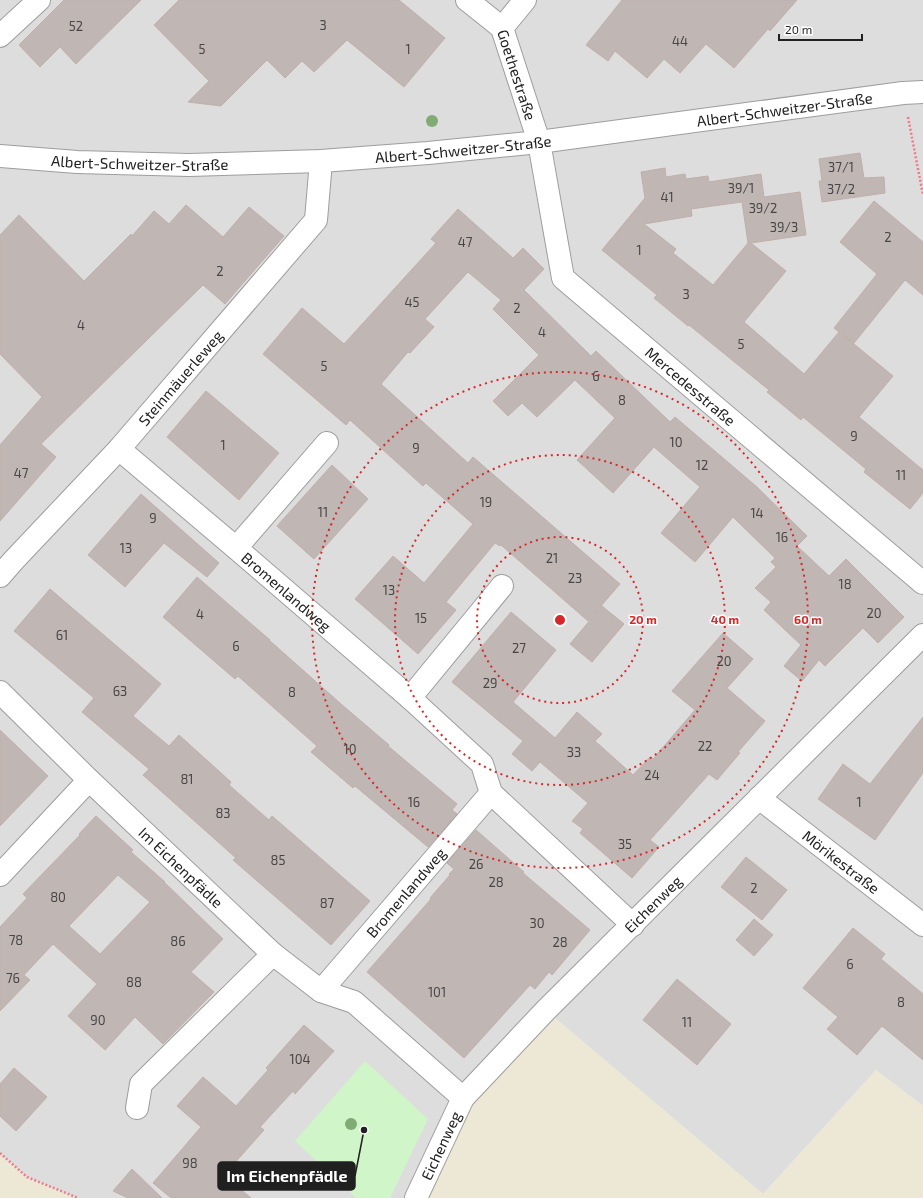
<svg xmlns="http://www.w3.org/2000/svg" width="923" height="1198" viewBox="0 0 923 1198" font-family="'Exo 2',sans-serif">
	<rect width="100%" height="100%" fill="#f0ebe7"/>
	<!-- residential -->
	<path fill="#dedddd" d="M0 0H923V1106L876 1070 763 1194 546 1011 416 1198H78L27 1177 0 1153Z"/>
	<!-- farmland -->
	<path fill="#ece8d5" d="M546 1010 763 1194 876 1070 923 1106V1198H416L463 1098Z
		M0 1153 27 1177 78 1198H0Z"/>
	<!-- park -->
	<path fill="#d0f5c9" d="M365 1061 428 1119 390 1198H356L295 1141Z"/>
	<!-- building -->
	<path fill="#c0b6b4" stroke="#c0afab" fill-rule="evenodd" d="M64 0H141L76 64 60 47 40 67 19 45Z
		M179 0H399L445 38 404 87 347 40 314 72 302 61 285 78 267 60 221 106 188 102 209 81 154 25Z
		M622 0H797L770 31 768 29 734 68 706 44 680 73 664 59 647 78 615 51 608 61 586 45Z
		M860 153 864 178 884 177 885 193 822 202 819 181H822L819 159Z
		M665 168 666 177 685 174 686 179 708 176 709 182 761 174 764 197 800 192 806 235 751 243 786 271 744 322 804 374 839 332 834 328 877 274 840 242 874 201 923 242V295L905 280 854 343 843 335 893 376 859 417 923 470V493L910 509 864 472 866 469 803 417 801 420 767 392 769 390 689 325 688 326 654 298 657 295 602 250 645 198 641 172ZM742 202 748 243 713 285 673 253 676 249 644 224 692 216 691 209Z
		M186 205 223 237 249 207 284 236 225 304 203 285 41 444 56 457 0 521V445L42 397 0 354V235L19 215 84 281 131 234 132 236 154 211 169 224Z
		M458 209 513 258 523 248 544 269 524 290 591 356 596 351 670 422 675 417 757 487 807 536 797 546 829 576 846 559 904 617 878 643 863 628 825 666 819 660 802 681 784 666 801 645 764 610 771 602 755 588 776 567 771 562 775 558 733 517 695 562 661 533 700 487 654 447 613 493 577 460 615 418 575 380 537 417 522 403 508 416 493 401 539 355 493 309 501 300 468 272 425 319 434 327 410 353 408 352 381 384 468 463 473 457 620 584 588 621 501 545 500 546 495 543 446 602 456 610 418 654 355 599 393 556 424 583 473 524 426 483 423 486 350 420 346 425 263 354 302 308 344 344 436 243 431 239Z
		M206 391 279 453 239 500 167 437Z
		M332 465 368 499 314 559 277 526Z
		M141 494 219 563 207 577 164 543 125 587 88 555Z
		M197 577 270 640H269L341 704 389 745 388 746 457 804 452 810 457 814 428 847 355 786 353 788 311 752 317 746 238 676 235 679 163 617Z
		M50 589 161 684 133 716 169 746 179 735 231 782 229 785 269 820 272 816 370 901 331 945 233 860 236 858 143 775 149 769 82 712 94 698 14 631Z
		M602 606 624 624 592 662 570 644Z
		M511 612 556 650 513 702 555 738 577 712 602 734 595 741 633 775 650 757 653 759 695 710 672 691 723 633 753 659 727 688 765 721 738 752 740 753 717 780 709 774 650 840 659 847 632 878 580 833 583 829 572 821 588 803 540 762 532 771 512 754 523 741 452 682Z
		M923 717V773L875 840 818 799 843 764 870 784Z
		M0 730 48 776 0 826Z
		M96 816 133 850 131 852 165 882H164L223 939 191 972 214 992 163 1044 135 1017 105 1050 68 1016 97 984 53 944 24 975 30 980 0 1011V927L27 898 23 894 80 835 79 834ZM118 875 150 902 100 954 69 926Z
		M476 830 524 872 523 873 590 930 552 975 549 972 535 989 530 985 464 1058 367 972 431 899 430 898 450 875 449 874 454 869 447 863Z
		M746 857 787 890 762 920 721 887Z
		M754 919 773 935 754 956 736 940Z
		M853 928 885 954 881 959 923 994V1060L882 1026 857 1055 827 1029 838 1017 803 988Z
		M677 979 731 1024 697 1065 643 1020Z
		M304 1025 334 1051 295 1094 293 1091 260 1127 264 1130 224 1175 251 1198H171L153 1183 201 1127 177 1106 203 1077 236 1106 268 1070 266 1068Z
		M14 1068 47 1097 16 1131 0 1116V1084Z
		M132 1169 162 1198H128L113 1191Z"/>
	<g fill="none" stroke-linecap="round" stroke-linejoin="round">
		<!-- minor casing -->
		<g stroke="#9d9d9d" stroke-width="24">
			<g id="minor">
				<path id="s1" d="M467 0 502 28 539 142 563 278 923 583"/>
				<path d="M502 28 525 0"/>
				<path d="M0 36 39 0"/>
				<path id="s2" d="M0 156 77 162 189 165 321 161 428 153 539 142 903 93 923 92"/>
				<path id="s3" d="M119 449 236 548 410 698 482 764 491 793 633 925"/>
				<path d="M236 548 327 443"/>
				<path id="s4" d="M0 576 14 560 119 449 316 220 321 161"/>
				<path id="s5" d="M0 692 89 780 273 954 321 991 354 1002 463 1098"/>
				<path d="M410 698 502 586"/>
				<path id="s6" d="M759 798 923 925"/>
				<path d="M0 875 89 780"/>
				<path id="s7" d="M321 991 491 793"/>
				<path d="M137 1108 141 1084 273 954"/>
				<path id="s8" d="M416 1198 463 1098 546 1010 923 635"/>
			</g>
		</g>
		<!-- path -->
		<path stroke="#ed7b8a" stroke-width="2.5" stroke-dasharray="2 2" stroke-linecap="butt" d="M908 117 923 195
			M0 1153 27 1177 78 1198"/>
		<!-- minor -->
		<use href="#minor" stroke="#fff" stroke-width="22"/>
	</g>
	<!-- trees -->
	<g fill="#80ab74">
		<circle cx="432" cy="121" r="6"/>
		<circle cx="351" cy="1124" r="6"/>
	</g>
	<!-- distance rings -->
	<g fill="none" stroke="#d62828" stroke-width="2" stroke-dasharray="2 4">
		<circle cx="560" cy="620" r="83"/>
		<circle cx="560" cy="620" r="165"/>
		<circle cx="560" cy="620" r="248"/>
	</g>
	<g text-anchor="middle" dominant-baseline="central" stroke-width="3" stroke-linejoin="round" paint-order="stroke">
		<!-- number labels -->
		<g font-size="13" fill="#484645">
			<text x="323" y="25">3</text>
			<text x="76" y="26">52</text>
			<text x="680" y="41">44</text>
			<text x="202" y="49">5</text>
			<text x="408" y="49">1</text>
			<text x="841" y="167">37/1</text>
			<text x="741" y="188">39/1</text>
			<text x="841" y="189">37/2</text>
			<text x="667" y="197">41</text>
			<text x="763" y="208">39/2</text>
			<text x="784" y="227">39/3</text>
			<text x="888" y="237">2</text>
			<text x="465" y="242">47</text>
			<text x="639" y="250">1</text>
			<text x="220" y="271">2</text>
			<text x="686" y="294">3</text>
			<text x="412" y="302">45</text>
			<text x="517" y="308">2</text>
			<text x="81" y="325">4</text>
			<text x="542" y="332">4</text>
			<text x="741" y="344">5</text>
			<text x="324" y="366">5</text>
			<text x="596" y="376">6</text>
			<text x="622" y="400">8</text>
			<text x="854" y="436">9</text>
			<text x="676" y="442">10</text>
			<text x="223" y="445">1</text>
			<text x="416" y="448">9</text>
			<text x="702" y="465">12</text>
			<text x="21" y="473">47</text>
			<text x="901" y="475">11</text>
			<text x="486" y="502">19</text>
			<text x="323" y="512">11</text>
			<text x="757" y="513">14</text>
			<text x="153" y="518">9</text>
			<text x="782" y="537">16</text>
			<text x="126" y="548">13</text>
			<text x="552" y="558">21</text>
			<text x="575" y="578">23</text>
			<text x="845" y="584">18</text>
			<text x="389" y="590">13</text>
			<text x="874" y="613">20</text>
			<text x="200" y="614">4</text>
			<text x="421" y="618">15</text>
			<text x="62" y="635">61</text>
			<text x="236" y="646">6</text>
			<text x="519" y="648">27</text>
			<text x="724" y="661">20</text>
			<text x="490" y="683">29</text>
			<text x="120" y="691">63</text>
			<text x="292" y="692">8</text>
			<text x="705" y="746">22</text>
			<text x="350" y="749">10</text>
			<text x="574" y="752">33</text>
			<text x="652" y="775">24</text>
			<text x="187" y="779">81</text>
			<text x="414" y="802">16</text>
			<text x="859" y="802">1</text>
			<text x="223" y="813">83</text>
			<text x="625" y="844">35</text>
			<text x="278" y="860">85</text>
			<text x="476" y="864">26</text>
			<text x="496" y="882">28</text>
			<text x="754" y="888">2</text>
			<text x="58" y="897">80</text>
			<text x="327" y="903">87</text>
			<text x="537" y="923">30</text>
			<text x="16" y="940">78</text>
			<text x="178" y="941">86</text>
			<text x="560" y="942">28</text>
			<text x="850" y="964">6</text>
			<text x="13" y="978">76</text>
			<text x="134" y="982">88</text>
			<text x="437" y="992">101</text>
			<text x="901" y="1002">8</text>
			<text x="98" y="1020">90</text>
			<text x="687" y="1022">11</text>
			<text x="300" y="1059">104</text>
			<text x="190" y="1163">98</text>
		</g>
		<!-- street labels -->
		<g font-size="15" fill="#202020" stroke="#fff">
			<text stroke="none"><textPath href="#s1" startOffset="94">Goethestraße</textPath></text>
			<text stroke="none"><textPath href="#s2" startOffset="788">Albert-Schweitzer-Straße</textPath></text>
			<text stroke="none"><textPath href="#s2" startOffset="464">Albert-Schweitzer-Straße</textPath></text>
			<text stroke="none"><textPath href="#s2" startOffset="140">Albert-Schweitzer-Straße</textPath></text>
			<text stroke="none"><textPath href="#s4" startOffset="268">Steinmäuerleweg</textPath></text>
			<text stroke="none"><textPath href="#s1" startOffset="470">Mercedesstraße</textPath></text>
			<text stroke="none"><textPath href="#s3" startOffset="220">Bromenlandweg</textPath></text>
			<text stroke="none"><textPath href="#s6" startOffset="104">Mörikestraße</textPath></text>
			<text stroke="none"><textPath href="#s5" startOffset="252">Im Eichenpfädle</textPath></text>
			<text stroke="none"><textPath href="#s7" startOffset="130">Bromenlandweg</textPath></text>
			<text stroke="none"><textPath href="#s8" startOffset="382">Eichenweg</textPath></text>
			<text stroke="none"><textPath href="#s8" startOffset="58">Eichenweg</textPath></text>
		</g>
	</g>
	<circle cx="560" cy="620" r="6" fill="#d62828" stroke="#fff" stroke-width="2"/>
	<g font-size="12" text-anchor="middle" font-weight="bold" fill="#d62828" stroke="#fff" stroke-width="3" stroke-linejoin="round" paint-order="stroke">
		<text x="643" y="624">20 m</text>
		<text x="725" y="624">40 m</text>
		<text x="808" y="624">60 m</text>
	</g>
	<!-- callouts -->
	<path fill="none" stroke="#202020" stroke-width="1.5" d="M364 1130L355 1176"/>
	<circle fill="#202020" stroke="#fff" stroke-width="1.5" cx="364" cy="1130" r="4"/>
	<rect fill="#202020" stroke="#202020" stroke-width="1.5" x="218" y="1162" width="137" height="28" rx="4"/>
	<g font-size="16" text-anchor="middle" font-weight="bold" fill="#fff">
		<text x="287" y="1182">Im Eichenpfädle</text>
	</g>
	<!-- scale -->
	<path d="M779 34v6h83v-6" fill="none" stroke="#202020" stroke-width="2"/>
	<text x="785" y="34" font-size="12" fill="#202020" stroke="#ffffff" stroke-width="3" paint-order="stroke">20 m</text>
</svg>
